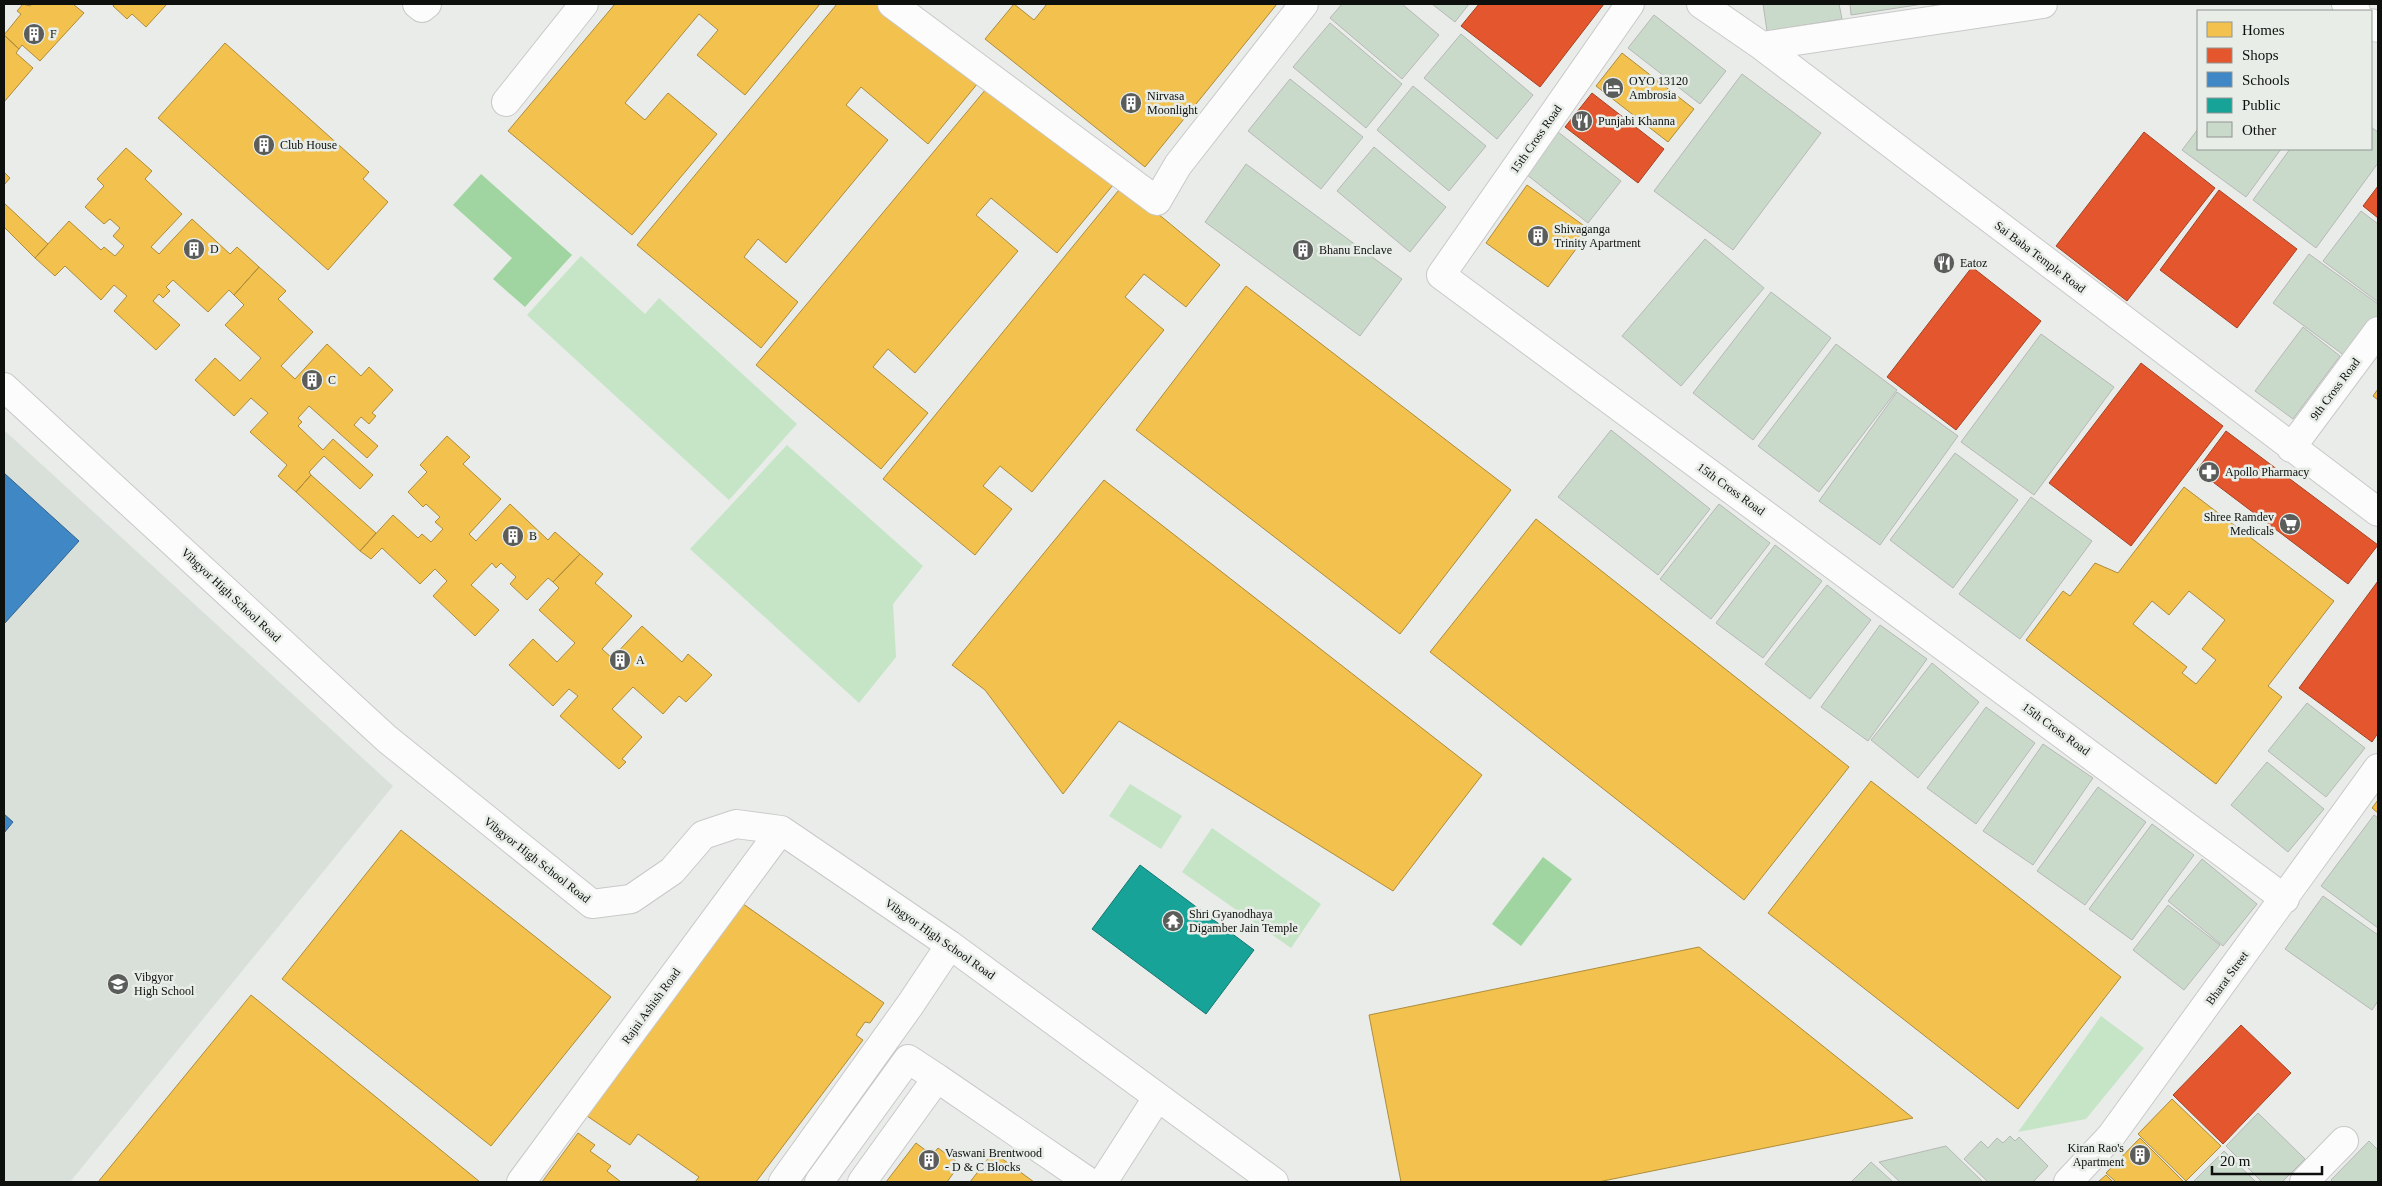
<svg xmlns="http://www.w3.org/2000/svg" width="2382" height="1186" viewBox="0 0 2382 1186" font-family="Georgia,serif">
	<rect width="100%" height="100%" fill="#e9ece9"/>
	<!-- built -->
	<path fill="#d9e0d9" d="M4 430 393 786 70 1182H4Z"/>
	<!-- green -->
	<path fill="#c6e4c6" d="M581 256 645 314 659 298 797 424 729 500 527 315Z
		M787 445 923 566 893 604 896 657 859 703 690 549Z
		M1130 784 1182 816 1161 849 1109 816Z
		M1212 828 1321 904 1291 948 1182 872Z
		M2101 1016 2144 1048 2086 1119 2018 1132Z"/>
	<!-- water -->
	<path fill="#a0d4a0" d="M481 174 572 255 525 307 493 279 512 258 453 205Z
		M1543 857 1572 879 1521 946 1492 924Z"/>
	<!-- homes -->
	<path fill="#f2c14e" stroke="#ae8c3b" fill-rule="evenodd" d="M23 4 30 6 32 4H73L84 13 40 61 22 45 19 49 4 35 21 14 17 11Z
		M114 4H167L146 27 132 14 127 19 113 6Z
		M615 4H820L745 95 697 55 718 30 699 14 625 103 645 120 668 93 717 134 632 235 508 131Z
		M837 4H883L978 83 928 144 861 87 846 105 888 140 786 263 758 239 744 257 798 302 761 348 637 245Z
		M1014 4 1034 20 1047 4H1277L1145 167 985 39Z
		M4 35 19 49 16 53 33 68 4 102Z
		M225 43 369 172 363 179 388 202 328 270 158 118Z
		M1622 53 1694 109 1668 142 1596 86Z
		M991 83 1113 185 1057 253 991 198 976 215 1018 251 915 373 888 349 873 367 928 413 881 469 756 365Z
		M126 148 152 171 145 179 182 214 151 247 159 254 192 219 230 254 237 247 259 267 234 295 229 290 208 312 173 280 166 287 170 291 163 298 159 294 153 301 180 325 156 350 114 311 127 296 114 285 101 300 65 266 55 276 35 258 69 221 101 250 104 247 115 256 124 246 113 236 120 228 110 219 104 224 85 207 104 186 97 179Z
		M4 172 10 178 4 185Z
		M1123 185 1220 265 1186 307 1144 274 1125 297 1164 330 1032 492 1000 466 983 486 1012 509 975 555 883 479Z
		M1527 185 1590 230 1548 287 1486 243Z
		M4 203 48 244 35 258 4 227Z
		M259 267 286 291 278 299 313 332 281 366 295 379 327 344 361 376 369 367 393 390 372 413 376 416 369 424 361 417 354 425 378 446 367 458 309 406 298 418 302 422 298 426 323 450 333 439 373 475 360 489 324 456 309 472 311 475 296 492 278 476 287 465 250 432 268 413 251 398 234 416 195 380 215 358 240 381 261 358 225 325 244 305 234 295Z
		M1246 286 1511 490 1400 634 1136 430Z
		M2378 389V400L2373 396Z
		M447 436 470 457 463 464 501 499 469 534 476 541 510 504 548 540 555 532 580 554 553 582 548 578 527 600 510 584 516 577 501 563 496 568 492 563 471 585 499 610 475 636 433 596 447 581 435 569 420 584 382 548 371 559 360 551 393 515 418 538 422 534 431 542 443 529 435 522 440 517 426 504 423 507 408 492 427 472 420 465Z
		M311 475 376 533 360 551 296 492Z
		M1104 480 1482 775 1393 891 1119 721 1063 794 985 690 952 665Z
		M2184 487 2334 601 2268 686 2282 697 2216 784 2026 640 2063 591 2070 596 2095 563 2118 573ZM2189 591 2225 620 2202 649 2216 660 2196 684 2182 673 2187 667 2133 624 2152 601 2169 615Z
		M1536 519 1849 767 1744 900 1430 652Z
		M580 554 603 574 595 583 632 616 602 649 612 658 642 626 682 662 688 654 712 675 686 702 679 696 663 714 633 687 612 709 642 737 622 759 626 762 619 769 560 716 578 696 569 689 553 706 509 665 533 639 557 662 575 643 539 610 559 588 553 582Z
		M1871 781 2121 977 2018 1109 1768 913Z
		M2378 800V813L2372 808Z
		M401 830 611 997 491 1146 282 979Z
		M739 901 884 1003 870 1023 865 1022 856 1035 863 1040 756 1182H695L699 1177 638 1134 630 1145 587 1116Z
		M1699 947 1913 1118 1598 1182H1401L1369 1015Z
		M251 995 480 1182H98Z
		M2172 1099 2221 1146 2186 1181 2138 1134Z
		M578 1133 595 1145 590 1151 611 1166 607 1171 621 1182H542Z
		M2140 1138 2184 1182H2116L2106 1173Z
		M916 1143 932 1155 938 1148 960 1164 947 1182H886Z
		M993 1152 1034 1182H970Z
		M2106 1175 2113 1182H2098Z"/>
	<!-- shops -->
	<path fill="#e4572e" stroke="#a44224" d="M1479 4H1604L1540 87 1461 26Z
		M1592 93 1664 149 1638 183 1565 127Z
		M2144 132 2215 188 2127 301 2056 246Z
		M2378 186V218L2363 206Z
		M2219 190 2297 249 2237 328 2160 270Z
		M1972 267 2041 321 1956 430 1887 377Z
		M2141 363 2223 426 2131 546 2049 483Z
		M2226 431 2378 545 2348 584 2197 470Z
		M2378 581V733L2372 742 2299 688Z
		M2241 1025 2291 1073 2223 1144 2173 1095Z"/>
	<!-- schools -->
	<path fill="#3f88c5" stroke="#30648e" d="M4 473 79 541 4 624Z
		M4 814 13 822 4 833Z"/>
	<!-- public -->
	<path fill="#17a398" stroke="#14776f" d="M1140 865 1254 950 1206 1014 1092 929Z"/>
	<!-- building -->
	<path fill="#cadaca" stroke="#b6b8b6" d="M1342 4H1402L1439 35 1402 79 1330 18Z
		M1432 4H1469L1455 22Z
		M1763 4H1839L1842 19 1767 31Z
		M1850 4H1923L1851 15Z
		M1932 4H1962L1932 8Z
		M1654 15 1726 71 1700 104 1628 48Z
		M1330 23 1402 84 1366 128 1293 67Z
		M1461 34 1533 95 1497 139 1424 78Z
		M1742 74 1821 133 1733 250 1654 191Z
		M1290 79 1363 137 1321 189 1248 131Z
		M1413 86 1486 146 1449 191 1377 130Z
		M2371 127 2378 132V163L2316 248 2253 200 2290 149H2371Z
		M2198 129V149H2281L2246 197 2182 150Z
		M1558 132 1621 181 1588 223 1526 174Z
		M1374 147 1446 207 1410 252 1337 191Z
		M1246 164 1402 279 1360 336 1205 222Z
		M2361 211 2378 224V302L2323 261Z
		M1705 239 1764 288 1681 386 1622 336Z
		M2309 254 2378 304V319L2349 359 2273 303Z
		M1771 292 1831 338 1753 440 1693 393Z
		M2303 327 2340 356 2293 419 2255 391Z
		M2041 334 2114 387 2034 495 1961 442Z
		M1836 344 1897 390 1819 492 1758 446Z
		M1897 392 1958 436 1880 545 1819 501Z
		M1611 430 1710 509 1658 575 1558 497Z
		M1955 453 2018 500 1953 588 1890 540Z
		M2031 497 2092 541 2020 639 1959 594Z
		M1719 504 1770 543 1711 619 1660 579Z
		M1775 545 1822 581 1763 658 1716 623Z
		M1827 585 1871 620 1810 699 1765 664Z
		M1880 625 1927 659 1868 741 1821 707Z
		M1932 663 1979 702 1918 778 1871 740Z
		M2307 703 2365 748 2326 797 2268 751Z
		M1986 707 2035 743 1976 824 1927 788Z
		M2043 744 2093 778 2033 865 1983 831Z
		M2267 762 2324 809 2288 852 2231 805Z
		M2098 787 2146 822 2085 905 2037 871Z
		M2374 815 2378 818V928L2321 886Z
		M2152 824 2194 855 2132 940 2089 909Z
		M2202 859 2257 904 2223 946 2168 901Z
		M2323 896 2378 935V1001L2372 1010 2285 949Z
		M2168 905 2220 945 2184 990 2133 950Z
		M2258 1113 2305 1159 2282 1182H2262L2226 1146Z
		M2010 1136 2015 1141 2019 1137 2048 1166 2033 1182H1988L1964 1159 1981 1141 1988 1148 1997 1138 2003 1143Z
		M2369 1141 2378 1150V1182H2333L2331 1180Z
		M1946 1146 1983 1182H1900L1879 1162Z
		M2224 1151 2256 1182H2193Z
		M1871 1162 1893 1182H1851Z"/>
	<g fill="none" stroke-linecap="round" stroke-linejoin="round">
		<!-- minor casing -->
		<g stroke="#c8c9c8" stroke-width="30">
			<path id="minor" d="M417 4 422 8 427 4
				M892 4 1157 201 1178 165 1304 4
				M1630 4 1441 275 2285 899
				M1701 4 1762 46 2378 512
				M2346 4 2356 11
				M2371 23 2378 28
				M1762 46 2043 4
				M506 102 584 4
				M4 387 387 739 592 904 631 899 672 871 703 835 736 824 781 830 950 945 1274 1182
				M2291 448 2378 331
				M521 1182 781 830
				M783 1182 910 1005 950 945
				M819 1182 908 1059 937 1078
				M862 1182 937 1078 1089 1182
				M1103 1182 1157 1098
				M2068 1182 2111 1136 2378 768
				M2304 1182 2344 1141"/>
		</g>
		<!-- minor -->
		<use href="#minor" stroke="#fcfcfc" stroke-width="28"/>
	</g>
	<!-- icons -->
	<defs>
		<g id="building-disc" transform="scale(1.125)"><circle r="9.5" fill="#5b5d5b" stroke="#e8ede8"/><path d="M-4-6H4V6H1V3H-1V6H-4ZM-2.5-4.3h1.7v1.8h-1.7ZM.8-4.3h1.7v1.8H.8ZM-2.5-1h1.7V.8h-1.7ZM.8-1h1.7V.8H.8Z" fill="#fff"/></g>
		<g id="hotel-disc" transform="scale(1.125)"><circle r="9.5" fill="#5b5d5b" stroke="#e8ede8"/><path d="M-6-4.5h1.5V1H6V5H4.5V3h-9V5H-6ZM-4 0a1.8 1.8 0 1 1 3.6 0ZM.5 0V-2.5h3Q6-2.5 6 0Z" fill="#fff"/></g>
		<g id="restaurant-disc" transform="scale(1.125)"><circle r="9.5" fill="#5b5d5b" stroke="#e8ede8"/><path d="M-5-6h1v4h1v-4h1v4h1v-4h1v5L-1.5 .5V6h-2V.5L-5-1ZM5-6V6H3V1.5H1.5Q1.5-4 5-6Z" fill="#fff"/></g>
		<g id="pharmacy-disc" transform="scale(1.125)"><circle r="9.5" fill="#5b5d5b" stroke="#e8ede8"/><path d="M-2-6h4v4h4v4h-4v4h-4v-4h-4v-4h4Z" fill="#fff"/></g>
		<g id="supermarket-disc" transform="scale(1.125)"><circle r="9.5" fill="#5b5d5b" stroke="#e8ede8"/><path d="M-6-5.5h2.5l.6 2H6L4.5 2H-2.5L-4.4-4H-6ZM-1.5 3.2a1.3 1.3 0 1 0 .1 0ZM3 3.2a1.3 1.3 0 1 0 .1 0Z" fill="#fff"/></g>
		<g id="temple-disc" transform="scale(1.125)"><circle r="9.5" fill="#5b5d5b" stroke="#e8ede8"/><path d="M0-6L5-2H3V0L6.5 2.5H4V6H1.5V3h-3V6H-4V2.5H-6.5L-3 0V-2H-5Z" fill="#fff"/></g>
		<g id="school-disc" transform="scale(1.125)"><circle r="9.5" fill="#5b5d5b" stroke="#e8ede8"/><path d="M0-5L7-2L0 1L-7-2ZM-4 1L0 2.5L4 1V4Q0 6-4 4Z" fill="#fff"/></g>
	</defs>
	<g fill-rule="evenodd">
		<use href="#building-disc" x="34" y="34"/>
		<use href="#hotel-disc" x="1613" y="88"/>
		<use href="#building-disc" x="1131" y="103"/>
		<use href="#restaurant-disc" x="1582" y="121"/>
		<use href="#building-disc" x="264" y="145"/>
		<use href="#building-disc" x="1538" y="236"/>
		<use href="#building-disc" x="194" y="249"/>
		<use href="#building-disc" x="1303" y="250"/>
		<use href="#restaurant-disc" x="1944" y="263"/>
		<use href="#building-disc" x="312" y="380"/>
		<use href="#pharmacy-disc" x="2209" y="472"/>
		<use href="#supermarket-disc" x="2290" y="524"/>
		<use href="#building-disc" x="513" y="536"/>
		<use href="#building-disc" x="620" y="660"/>
		<use href="#temple-disc" x="1173" y="921"/>
		<use href="#school-disc" x="118" y="984"/>
		<use href="#building-disc" x="2140" y="1155"/>
		<use href="#building-disc" x="929" y="1160"/>
	</g>
	<g text-anchor="middle" dominant-baseline="central" stroke-width="5" stroke-linejoin="round" paint-order="stroke">
		<!-- poi labels -->
		<g font-size="12" fill="#0e100e" stroke="#e8ede8" text-anchor="start">
			<text x="50" y="34">F</text>
			<text x="1629" y="81">OYO 13120<tspan x="1629" dy="14">Ambrosia</tspan></text>
			<text x="1147" y="96">Nirvasa<tspan x="1147" dy="14">Moonlight</tspan></text>
			<text x="1598" y="121">Punjabi Khanna</text>
			<text x="280" y="145">Club House</text>
			<text x="1554" y="229">Shivaganga<tspan x="1554" dy="14">Trinity Apartment</tspan></text>
			<text x="210" y="249">D</text>
			<text x="1319" y="250">Bhanu Enclave</text>
			<text x="1960" y="263">Eatoz</text>
			<text x="328" y="380">C</text>
			<text x="2225" y="472">Apollo Pharmacy</text>
			<text x="2274" y="517" text-anchor="end">Shree Ramdev<tspan x="2274" dy="14">Medicals</tspan></text>
			<text x="529" y="536">B</text>
			<text x="636" y="660">A</text>
			<text x="1189" y="914">Shri Gyanodhaya<tspan x="1189" dy="14">Digamber Jain Temple</tspan></text>
			<text x="134" y="977">Vibgyor<tspan x="134" dy="14">High School</tspan></text>
			<text x="2124" y="1148" text-anchor="end">Kiran Rao's<tspan x="2124" dy="14">Apartment</tspan></text>
			<text x="945" y="1153">Vaswani Brentwood<tspan x="945" dy="14">- D &amp; C Blocks</tspan></text>
		</g>
		<!-- street labels -->
		<g font-size="12" fill="#0e100e" stroke="#e8ede8">
			<text transform="translate(1536 139) rotate(-55)">15th Cross Road</text>
			<text transform="translate(2040 257) rotate(37)">Sai Baba Temple Road</text>
			<text transform="translate(2335 389) rotate(-53)">9th Cross Road</text>
			<text transform="translate(1731 489) rotate(36)">15th Cross Road</text>
			<text transform="translate(231 595) rotate(43)">Vibgyor High School Road</text>
			<text transform="translate(2056 729) rotate(36)">15th Cross Road</text>
			<text transform="translate(537 860) rotate(38)">Vibgyor High School Road</text>
			<text transform="translate(940 939) rotate(35)">Vibgyor High School Road</text>
			<text transform="translate(2227 978) rotate(-54)">Bharat Street</text>
			<text transform="translate(651 1006) rotate(-54)">Rajni Ashish Road</text>
		</g>
	</g>
	<!-- border -->
	<rect width="2382" height="1186" fill="none" stroke="#0e100e" stroke-width="10"/>
	<!-- legend -->
	<rect x="2197" y="10" width="175" height="140" fill="#e8ede8" stroke="#919591"/>
	<rect x="2207" y="22" width="25" height="15" fill="#f2c14e" stroke="#919591"/>
	<text x="2242" y="35" font-size="15" fill="#0e100e">Homes</text>
	<rect x="2207" y="48" width="25" height="15" fill="#e4572e" stroke="#919591"/>
	<text x="2242" y="60" font-size="15" fill="#0e100e">Shops</text>
	<rect x="2207" y="72" width="25" height="15" fill="#3f88c5" stroke="#919591"/>
	<text x="2242" y="85" font-size="15" fill="#0e100e">Schools</text>
	<rect x="2207" y="98" width="25" height="15" fill="#17a398" stroke="#919591"/>
	<text x="2242" y="110" font-size="15" fill="#0e100e">Public</text>
	<rect x="2207" y="122" width="25" height="15" fill="#cadaca" stroke="#919591"/>
	<text x="2242" y="135" font-size="15" fill="#0e100e">Other</text>
	<!-- scale -->
	<path d="M2212 1166v8h110v-8" fill="none" stroke="#0e100e" stroke-width="2.5"/>
	<text x="2220" y="1166" font-size="15" fill="#0e100e" stroke="#e8ede8" stroke-width="4" paint-order="stroke">20 m</text>
</svg>
